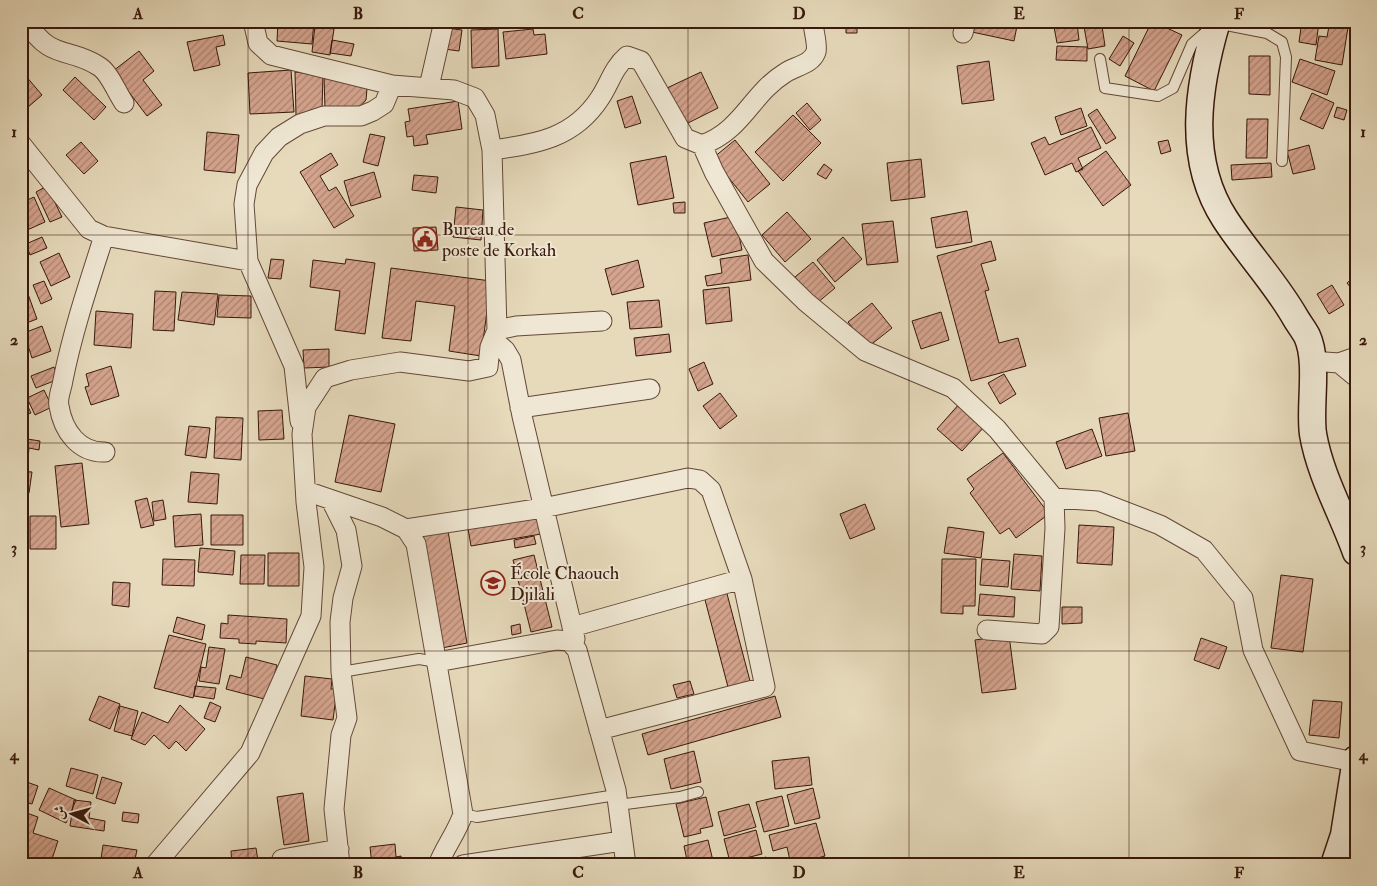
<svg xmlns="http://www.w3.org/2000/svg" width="1377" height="886" viewBox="0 0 1377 886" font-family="'IM FELL Double Pica',Amiri,serif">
	<defs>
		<pattern id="building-hatch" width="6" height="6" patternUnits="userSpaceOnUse" patternTransform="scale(1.25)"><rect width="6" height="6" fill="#d5a48e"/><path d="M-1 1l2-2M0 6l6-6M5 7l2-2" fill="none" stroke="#ae8572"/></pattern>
	</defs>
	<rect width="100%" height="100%" fill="#e6dabb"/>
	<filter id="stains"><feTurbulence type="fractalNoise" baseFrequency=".004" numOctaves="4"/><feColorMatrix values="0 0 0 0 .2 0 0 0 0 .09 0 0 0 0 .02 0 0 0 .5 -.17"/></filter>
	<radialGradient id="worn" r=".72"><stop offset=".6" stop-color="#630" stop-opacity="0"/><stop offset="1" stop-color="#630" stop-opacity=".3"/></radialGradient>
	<!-- building -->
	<path fill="url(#building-hatch)" stroke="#38180c" d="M278 21H314L312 44 277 41Z
		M336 21H348L346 26 336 23Z
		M449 21H467L466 27 448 24Z
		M846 21H857V33H846Z
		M925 21H957L956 27Z
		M974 21H1018L1014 41 972 32Z
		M1083 21H1114L1115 24 1102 26 1105 46 1088 49Z
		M1152 21 1182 35 1154 91 1125 76Z
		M1302 21 1319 22 1316 45 1299 42Z
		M1330 21H1349L1342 65 1315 60 1319 36 1327 37Z
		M1077 23 1079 40 1057 43 1054 27Z
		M315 26 334 29 330 55 312 52Z
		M446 28 462 30 459 51 444 49Z
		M498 29 499 66 472 68 471 30Z
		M533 29 534 35 545 34 547 54 506 59 503 32Z
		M223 35 225 45 216 47 220 65 194 71 187 42Z
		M1123 36 1134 43 1120 66 1109 59Z
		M332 40 354 44 351 56 330 53Z
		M1057 46 1087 47V61L1056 60Z
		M139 51 154 71 143 80 162 105 147 116 113 71Z
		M1249 56H1270V95L1249 94Z
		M1300 59 1335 71 1327 95 1292 82Z
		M989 61 994 100 962 104 957 66Z
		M291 70 294 112 250 114 248 73Z
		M295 72 323 75 322 109 296 116Z
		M701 72 718 108 684 125 667 88Z
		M25 75 42 95 27 108 21 101V78Z
		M75 77 106 107 94 120 63 90Z
		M324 77 358 82 367 89 366 100 358 109H325Z
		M1312 93 1334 103 1323 129 1300 119Z
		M632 96 641 123 625 128 617 101Z
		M458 101 462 129 426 135 428 144 414 146 413 136 407 137 405 122 410 121 408 109Z
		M807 103 821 120 810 130 796 113Z
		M1337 107 1347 110 1344 120 1334 117Z
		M1081 108 1087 126 1061 135 1055 117Z
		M1097 109 1116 138 1106 144 1088 115Z
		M793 115 821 143 783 181 755 152Z
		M1247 119H1268L1267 158H1246Z
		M1091 127 1101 148 1078 158 1083 169 1076 172 1072 163 1045 175 1031 143 1045 137 1049 145Z
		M207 132 239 135 235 173 204 170Z
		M370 134 385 137 378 166 363 162Z
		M735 140 770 184 748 202 713 158Z
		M1168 140 1171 151 1161 154 1158 142Z
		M81 142 98 161 84 174 66 155Z
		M1309 145 1315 169 1293 174 1287 151Z
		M1106 151 1131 185 1103 206 1078 171Z
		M331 153 338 165 320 176 329 191 336 187 354 216 334 228 300 172Z
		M666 156 674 198 638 205 630 163Z
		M921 159 925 197 891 201 887 163Z
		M1271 163 1272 177 1232 180 1231 165Z
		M824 164 832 170 826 179 817 174Z
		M374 172 381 197 351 206 344 181Z
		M414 175 438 177 436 193 412 190Z
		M47 186 62 217 50 222 36 192Z
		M34 197 45 222 25 231 21 222V203Z
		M685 202V213H674L673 203Z
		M456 207 483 210 481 240 453 237Z
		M967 211 972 242 936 248 931 218Z
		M787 212 811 239 785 262 762 235Z
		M735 216 742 250 712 257 704 223Z
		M893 221 898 262 867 265 862 224Z
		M436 227 438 250 414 251 413 228Z
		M42 237 47 248 30 255 26 244Z
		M843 237 862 259 835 282 817 260Z
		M991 241 996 260 981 264 989 290 985 291 999 343 1018 338 1026 366 971 381 937 256Z
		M59 253 70 277 51 286 40 262Z
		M748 255 751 280 707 286 705 276 722 273 720 259Z
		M271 259 284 260 281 279 268 278Z
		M346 259 375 263 365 334 335 330 340 291 310 287 313 260 345 264Z
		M638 260 644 287 612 295 605 269Z
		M813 262 835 288 817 303 795 277Z
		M391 268 491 281 481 356 449 351 455 306 416 301 411 341 382 338Z
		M1356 275V294L1347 283Z
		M44 281 52 299 41 304 33 285Z
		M1332 285 1344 305 1329 314 1317 294Z
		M729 287 732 321 706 324 703 290Z
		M155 291 176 292 174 331 153 330Z
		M182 292 218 294 214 325 178 320Z
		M28 294 37 319 21 325V297Z
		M219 295 251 296V318L217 317Z
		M659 300 662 327 630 329 627 302Z
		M872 303 892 328 868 347 848 322Z
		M96 311 133 314 131 348 94 345Z
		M941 312 949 340 921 349 912 321Z
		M42 326 51 351 32 358 24 333Z
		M669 334 671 352 636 356 634 338Z
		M329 349V367L304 368 303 350Z
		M704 362 713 384 698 391 689 369Z
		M111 366 119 396 91 405 85 387 89 386 86 374Z
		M54 367 59 379 36 388 31 376Z
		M1004 374 1016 394 1000 404 988 383Z
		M44 390 52 407 35 415 27 398Z
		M21 392 31 413 21 417Z
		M720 393 737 416 720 429 703 406Z
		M960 403 985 426 962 451 937 429Z
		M282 410 284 439 259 440 258 411Z
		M1128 413 1135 451 1106 456 1099 418Z
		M349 415 395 424 381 492 335 482Z
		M216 417 243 418 241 460 214 458Z
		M189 426 210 428 206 458 185 455Z
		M1092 429 1102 456 1066 469 1056 442Z
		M21 438 40 441 39 450 29 448 27 470 21 469Z
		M1003 453 1049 514 1016 538 1009 528 1000 534 970 493 974 489 967 479Z
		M82 463 89 524 61 527 55 466Z
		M21 471 32 472 29 493 21 492Z
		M191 472 219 474 217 504 188 502Z
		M147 498 154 525 141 528 135 501Z
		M163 500 166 519 154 521 152 502Z
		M865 504 875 529 850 539 840 514Z
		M537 512 541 534 471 546 467 523Z
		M201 514 203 545 175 547 173 516Z
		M211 515H243V545H211Z
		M30 516H56V549H30Z
		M1079 525 1114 527 1112 565 1077 563Z
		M948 527 984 532 981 558 944 553Z
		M21 529 27 536 21 540Z
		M448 531 467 643 442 648 423 536Z
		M534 536 536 544 515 548 514 540Z
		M200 548 235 551 233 575 198 572Z
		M268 553H299V586H268Z
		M1014 554 1042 556 1040 591 1011 589Z
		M241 555H265L264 584H240Z
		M534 555 552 627 531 632 513 560Z
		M163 559 195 560 194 586 162 585Z
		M942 559H976L975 606H963V614L941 613Z
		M982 559 1010 561 1008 587 980 585Z
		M1281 575 1313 579 1303 652 1271 648Z
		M113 582 130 583 129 607 112 605Z
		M21 586 29 595 21 602Z
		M726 590 750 681 728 687 704 596Z
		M980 594 1015 597 1014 617 978 615Z
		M1062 607H1082V623L1062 624Z
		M228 615 287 619 286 643 256 641V644L239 643V639L220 638 221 623 228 624Z
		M177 617 205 625 202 640 173 632Z
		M520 624 521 633 512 635 511 626Z
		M169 635 206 644 193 698 154 688Z
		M1009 635 1016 689 982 693 975 640Z
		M1201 638 1227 647 1219 669 1194 660Z
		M209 647 225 649 219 684 199 681 201 667 206 668Z
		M246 657 277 665 268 700 226 689 230 675 241 678Z
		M305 676 332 679 331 689H337L333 720 301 716Z
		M690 681 694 694 677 698 673 685Z
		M195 686 216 688 214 699 194 696Z
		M99 696 120 704 110 729 89 720Z
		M775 696 781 717 648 755 642 734Z
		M1313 700 1342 702 1339 738 1309 735Z
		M210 702 221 707 215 722 204 718Z
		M180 705 205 729 186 751 176 741 169 749 154 735 145 745 131 739 142 712 168 723Z
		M120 706 138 711 132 736 114 731Z
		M694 751 701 782 671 789 664 759Z
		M809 757 812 785 775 789 772 761Z
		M71 768 98 775 93 794 66 786Z
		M102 777 122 783 115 804 96 798Z
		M21 780 38 786 32 804 21 801Z
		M49 788 76 800 66 823 39 810Z
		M813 788 820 818 795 824 787 795Z
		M303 793 309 841 284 845 277 797Z
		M782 796 789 826 764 832 756 802Z
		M706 797 713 826 700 829 701 833 684 837 676 804Z
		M74 800 91 802 89 818 105 821 104 831 70 826Z
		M749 804 756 827 724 836 718 812Z
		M21 811 38 817 33 833 58 841 50 865H28L21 847Z
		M123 812 139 814 138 823 122 821Z
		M816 823 825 856 791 865 787 847 773 851 769 835Z
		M756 830 762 854 730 862 724 839Z
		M708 840 714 865H688L684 846Z
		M395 844 396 857 401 856 402 865H372L370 847Z
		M103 845 137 850 134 864 101 859Z
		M256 848 258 861 262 860V865H232L231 851Z
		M766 857 768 865H737Z"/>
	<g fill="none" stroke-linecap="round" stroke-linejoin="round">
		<!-- service casing -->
		<g stroke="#644838" stroke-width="12">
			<path id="service" d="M1100 59 1105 88 1158 96 1173 88 1192 44 1216 23 1267 33 1282 42 1286 57 1282 161
				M21 620V619
				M341 672 419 659 437 662
				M618 805 680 797 698 792
				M463 814 477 817 616 795
				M21 861 23 865"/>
		</g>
		<!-- minor casing -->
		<g stroke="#644838" stroke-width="21">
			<path id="minor" d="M26 21C51 62 69 46 100 67 110 74 117 93 124 103
				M963 33 966 21
				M429 87 444 21
				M21 144 89 229 104 236 248 261
				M702 145 714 172 764 261 806 302 865 351 953 388 997 429 1054 498 1098 501 1160 525 1204 550 1243 598 1253 650 1300 751 1355 762
				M492 150C537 144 574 138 600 98 610 83 613 68 627 56L641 61 685 138 702 145C743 130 751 94 785 73 795 66 811 65 816 52 818 44 813 30 813 21
				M104 236C89 283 73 330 63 380 62 388 57 398 59 406 63 431 79 453 105 452
				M497 330 516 326 602 321
				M493 340 505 350 511 360 522 416 575 639
				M1311 361 1339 363 1356 357
				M1339 363 1356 377
				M520 408 650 389
				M300 421 294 366 248 261 244 204 247 185 264 153 279 137 300 124 324 116H361L373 111 384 104 392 85
				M306 491 382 517 406 529 416 544 463 814C457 832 445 847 438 865
				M331 500 346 530 352 566 343 598 340 622 341 672 347 718 341 735 334 809 340 865
				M406 529 543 508 688 478 700 480 711 490 742 579
				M572 627 742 579 765 687 599 730
				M987 630 1042 634 1049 627 1055 528 1054 498
				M437 662 557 640 569 641 577 650 616 790 626 865
				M155 865 250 753 311 616 314 567 306 502 302 434 306 407 325 378 351 370 400 362 469 371 488 367 490 347 497 330 492 150 485 115 475 98 454 90 392 85 271 55 258 43 253 21
				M283 865 282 859 339 849
				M463 865 622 841"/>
		</g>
		<!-- secondary casing -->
		<g stroke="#38180c" stroke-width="29">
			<path id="secondary" d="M1217 21C1198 86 1186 159 1225 219 1247 253 1275 282 1295 317 1299 324 1304 330 1307 336 1319 362 1309 406 1313 434 1320 475 1342 513 1356 552
				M1334 865 1344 835 1356 759"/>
		</g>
		<!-- service -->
		<use href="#service" stroke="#efe7d3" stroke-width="10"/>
		<!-- minor -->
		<use href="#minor" stroke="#efe7d3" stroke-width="19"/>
		<!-- secondary -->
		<use href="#secondary" stroke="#efe7d3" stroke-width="26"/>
	</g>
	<!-- grid -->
	<path fill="none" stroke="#38180c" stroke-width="1" stroke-opacity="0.55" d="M248 21V865M468 21V865M688 21V865M909 21V865M1129 21V865M21 235H1356M21 443H1356M21 651H1356"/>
	<!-- icons -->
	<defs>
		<g id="civic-ring" transform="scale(1.25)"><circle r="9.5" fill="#efe7d3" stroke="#8f2418" stroke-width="1.5"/><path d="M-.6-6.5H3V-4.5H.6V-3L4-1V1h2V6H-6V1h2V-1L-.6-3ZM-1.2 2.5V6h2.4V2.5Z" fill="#8f2418"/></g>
		<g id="school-ring" transform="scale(1.25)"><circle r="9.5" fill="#efe7d3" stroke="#8f2418" stroke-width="1.5"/><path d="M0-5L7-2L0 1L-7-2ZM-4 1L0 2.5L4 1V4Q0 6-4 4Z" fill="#8f2418"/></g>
	</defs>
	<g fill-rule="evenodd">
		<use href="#civic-ring" x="425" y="239"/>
		<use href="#school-ring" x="493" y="583"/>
	</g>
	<g text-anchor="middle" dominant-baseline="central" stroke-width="4" stroke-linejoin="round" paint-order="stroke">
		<!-- poi labels -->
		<g font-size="18" fill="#38180c" stroke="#efe7d3" text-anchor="start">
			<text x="442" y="229">Bureau de<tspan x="442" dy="21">poste de Korkah</tspan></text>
			<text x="510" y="573">École Chaouch<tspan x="510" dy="21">Djilali</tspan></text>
		</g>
	</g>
	<!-- margin -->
	<rect width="1377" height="886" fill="none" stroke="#e6dabb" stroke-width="55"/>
	<!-- north arrow -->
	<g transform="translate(72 814) rotate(276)" stroke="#efe7d3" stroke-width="4" paint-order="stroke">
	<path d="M0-4L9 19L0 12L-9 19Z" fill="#38180c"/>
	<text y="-8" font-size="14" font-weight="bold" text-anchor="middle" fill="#38180c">ش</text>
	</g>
	<rect x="28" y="28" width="1322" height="830" fill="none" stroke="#38180c" stroke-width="2"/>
	<g font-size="16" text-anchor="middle" font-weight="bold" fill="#38180c">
		<text x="138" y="19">A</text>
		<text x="358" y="19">B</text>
		<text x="578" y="19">C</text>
		<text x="799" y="19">D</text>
		<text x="1019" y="19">E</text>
		<text x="1239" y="19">F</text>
		<text x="14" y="137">1</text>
		<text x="1363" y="137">1</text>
		<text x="14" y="345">2</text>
		<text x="1363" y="345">2</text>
		<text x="14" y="553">3</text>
		<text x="1363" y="553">3</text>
		<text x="14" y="760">4</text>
		<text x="1363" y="760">4</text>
		<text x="138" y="878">A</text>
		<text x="358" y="878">B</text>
		<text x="578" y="878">C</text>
		<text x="799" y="878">D</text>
		<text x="1019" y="878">E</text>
		<text x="1239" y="878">F</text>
	</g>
	<rect width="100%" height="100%" filter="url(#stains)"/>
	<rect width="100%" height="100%" fill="url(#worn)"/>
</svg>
